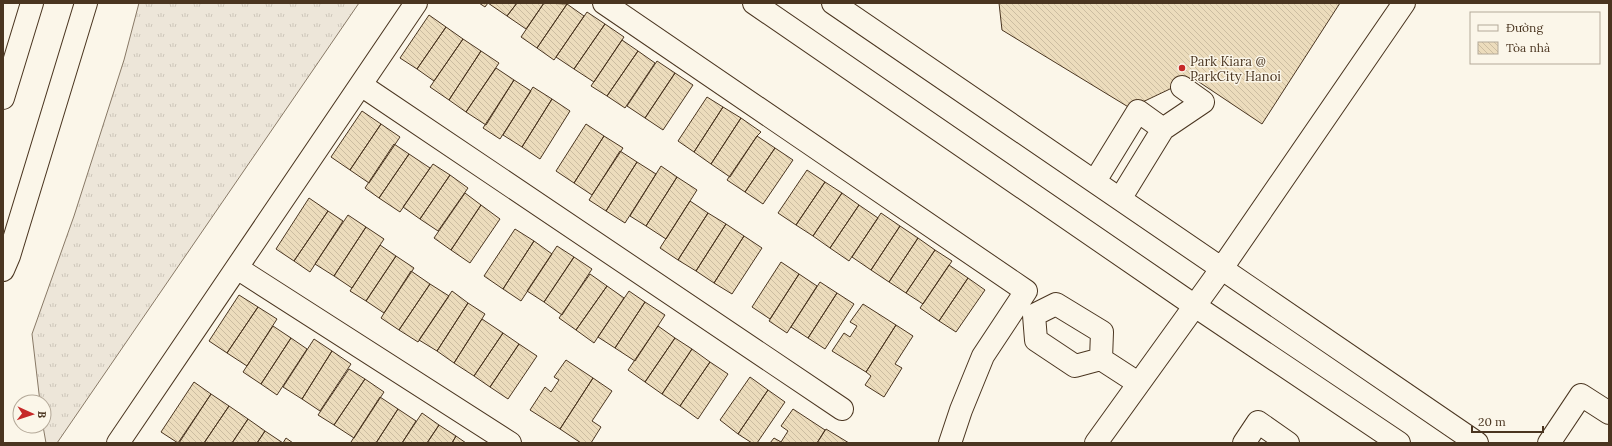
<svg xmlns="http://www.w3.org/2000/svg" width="1612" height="446" viewBox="0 0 1612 446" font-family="Lora,serif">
	<defs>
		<pattern id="grass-tufts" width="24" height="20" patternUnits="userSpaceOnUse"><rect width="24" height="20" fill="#ede6d9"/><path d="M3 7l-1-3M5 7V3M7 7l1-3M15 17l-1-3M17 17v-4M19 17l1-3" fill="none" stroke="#cdc6ba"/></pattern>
		<pattern id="building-back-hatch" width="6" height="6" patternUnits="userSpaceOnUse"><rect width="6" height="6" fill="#ecdcbc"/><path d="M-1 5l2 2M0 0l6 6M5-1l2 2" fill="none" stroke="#ccbda1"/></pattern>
	</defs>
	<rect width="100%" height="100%" fill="#fbf6e9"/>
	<!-- grass -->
	<path fill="url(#grass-tufts)" stroke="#887966" d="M139 3H359L57 443H46L43 426 44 402H40L32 334 74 216 124 60Z"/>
	<!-- building -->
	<path fill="url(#building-back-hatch)" stroke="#4a3520" d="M479 3H488L485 7Z
		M488 3H517L507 16Z
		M517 3H544L526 29 507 16Z
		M544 3 567 4 537 48 521 37Z
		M999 3H1340L1262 124 1193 78 1130 108 1002 30Z
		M567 4 584 16 554 60 537 48Z
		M587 12 605 24 574 69 556 57Z
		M429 15 446 27 417 69 400 58Z
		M605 24 624 37 594 82 574 69Z
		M446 27 463 39 434 81 417 69Z
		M463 39 481 51 449 100 430 87Z
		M622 40 638 51 607 96 591 86Z
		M481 51 499 63 466 112 449 100Z
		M638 51 655 63 625 108 607 96Z
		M657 61 675 73 645 118 627 106Z
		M496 68 514 80 486 125 466 112Z
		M675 73 693 85 663 130 645 118Z
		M514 80 531 91 500 139 483 128Z
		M533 87 552 99 522 147 503 135Z
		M707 97 723 107 694 152 678 141Z
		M552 99 570 111 540 159 522 147Z
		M723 107 741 118 711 164 694 152Z
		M362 111 381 124 350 170 331 157Z
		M741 118 761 132 757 136 730 177 711 164Z
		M381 124 400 137 369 183 350 170Z
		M586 124 604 136 574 183 556 171Z
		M604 136 623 148 592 195 574 183Z
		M757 136 775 148 745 192 727 180Z
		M394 144 409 154 379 198 365 188Z
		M775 148 793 160 763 204 745 192Z
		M620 151 637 162 606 211 589 200Z
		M409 154 430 168 400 212 379 198Z
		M637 162 656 174 625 223 606 211Z
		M433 164 450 175 420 219 403 207Z
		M661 166 677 177 646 226 630 216Z
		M807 170 825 182 796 225 778 213Z
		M450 175 468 188 438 231 420 219Z
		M677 177 697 190 666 239 646 226Z
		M825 182 842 193 813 236 796 225Z
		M465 193 481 205 451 250 434 238Z
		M842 193 859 205 830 248 813 236Z
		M309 198 328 211 294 261 276 249Z
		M690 201 708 213 678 260 660 248Z
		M481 205 500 219 470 263 451 250Z
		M859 205 878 218 849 261 830 248Z
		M328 211 343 221 310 272 294 261Z
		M708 213 726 224 696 271 678 260Z
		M881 213 900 226 871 270 852 257Z
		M348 215 366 227 334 276 315 264Z
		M726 224 744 236 714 283 696 271Z
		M900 226 918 238 889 282 871 270Z
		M366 227 384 239 352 288 334 276Z
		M515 229 534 241 503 289 484 276Z
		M744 236 762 248 732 294 714 283Z
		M918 238 935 250 906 293 889 282Z
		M534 241 552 254 521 301 503 289Z
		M380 245 396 256 366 301 350 291Z
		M557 246 574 257 544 302 527 291Z
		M935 250 952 261 923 304 906 293Z
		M396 256 414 268 384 313 366 301Z
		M574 257 592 269 562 315 544 302Z
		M781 262 799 274 770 319 752 307Z
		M949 265 968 278 939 321 920 308Z
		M411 271 430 284 399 330 381 318Z
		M590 274 607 286 576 330 559 318Z
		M799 274 817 286 787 333 769 321Z
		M968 278 985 290 956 332 939 321Z
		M820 282 837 293 808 338 791 327Z
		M430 284 449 296 418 342 399 330Z
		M607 286 624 298 594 343 576 330Z
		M452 291 468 303 437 351 419 340Z
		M629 291 645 302 615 348 598 337Z
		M837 293 854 304 825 349 808 338Z
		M239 295 258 307 227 353 209 341Z
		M645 302 665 315 635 361 615 348Z
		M468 303 485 314 454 363 437 351Z
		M863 304 896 325 866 372 832 351 844 333 850 337 857 326 850 322Z
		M258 307 277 319 247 366 227 353Z
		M482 319 503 333 474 376 454 363Z
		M896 325 913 336 895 364 902 368 884 397 865 385 871 376 866 372Z
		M273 326 291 338 261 384 243 372Z
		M658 326 675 338 645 382 628 370Z
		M503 333 519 344 490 387 474 376Z
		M291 338 307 349 277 395 261 384Z
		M675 338 692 349 662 394 645 382Z
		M314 339 332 351 302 399 283 387Z
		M519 344 537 356 508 399 490 387Z
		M692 349 710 362 680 406 662 394Z
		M332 351 351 364 320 411 302 399Z
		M566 360 593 378 560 429 530 410 545 387 551 392 559 380 554 377Z
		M710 362 728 374 698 419 680 406Z
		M349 369 365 379 334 425 318 415Z
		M750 377 768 390 738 434 720 420Z
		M593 378 612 391 592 421 601 427 591 443H581L560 429Z
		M365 379 384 392 354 438 334 425Z
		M194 382 211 394 178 443 161 432Z
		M768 390 785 402 757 443H752L738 434Z
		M211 394 229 406 204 443H179Z
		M380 397 398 409 376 443H353L351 442Z
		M229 406 248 419 232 443H204Z
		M398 409 416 421 402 443H376Z
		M793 409 825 430 817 443H770L774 438 781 442 788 431 781 426Z
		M422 413 439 425 427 443H402Z
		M248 419 265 431 257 443H232Z
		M439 425 456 436 452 443H427Z
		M826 429 849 443H817Z
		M265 431 283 443H257Z
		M456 436 466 443H452Z
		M286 438 293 443H283Z"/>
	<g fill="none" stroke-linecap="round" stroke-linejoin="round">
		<!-- minor casing -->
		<g stroke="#4a3520" stroke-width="24">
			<path id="minor" d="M604 3 1026 291 983 356 961 410 950 443
				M754 3 1195 306 1399 443
				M833 3 1477 443
				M361 85 842 409
				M3 98 32 3
				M1095 181 1138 111 1163 129 1203 102 1182 87
				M1120 199 1163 129
				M237 268 510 443
				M3 270 9 256 86 3
				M1034 315 1036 340 1075 366 1101 359 1138 383
				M1034 315 1056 304 1102 332 1101 359
				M118 443 416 3
				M1096 443 1222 268 1404 3
				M1244 443 1258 422 1288 443
				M1549 443 1581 395 1609 413"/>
		</g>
		<!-- minor -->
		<use href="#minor" stroke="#fbf6e9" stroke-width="22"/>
	</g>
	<!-- markers -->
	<circle fill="#c62828" stroke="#fbf6e9" stroke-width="1.5" cx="1182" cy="68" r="4"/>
	<g text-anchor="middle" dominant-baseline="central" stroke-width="3" stroke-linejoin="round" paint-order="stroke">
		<!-- poi labels -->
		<g font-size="13" fill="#4a3520" stroke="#fbf6e9" text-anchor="start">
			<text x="1190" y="61">Park Kiara @<tspan x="1190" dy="15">ParkCity Hanoi</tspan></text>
		</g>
	</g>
	<!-- border -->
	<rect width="1612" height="446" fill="none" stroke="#4a3520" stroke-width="8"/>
	<!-- legend -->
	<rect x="1470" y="12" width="130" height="52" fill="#fbf6e9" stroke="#b4a999"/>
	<rect x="1478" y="25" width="20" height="6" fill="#fbf6e9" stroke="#b4a999"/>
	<text x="1506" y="32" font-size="12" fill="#4a3520">Đường</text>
	<rect x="1478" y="42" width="20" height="12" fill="url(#building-back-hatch)" stroke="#b4a999"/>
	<text x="1506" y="52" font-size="12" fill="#4a3520">Tòa nhà</text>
	<!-- north arrow -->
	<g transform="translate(32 414) rotate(93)"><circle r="19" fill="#fbf6e9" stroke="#b4a999"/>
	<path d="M0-3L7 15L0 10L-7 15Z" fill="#c62828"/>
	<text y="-6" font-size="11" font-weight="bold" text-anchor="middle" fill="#4a3520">B</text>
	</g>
	<!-- scale -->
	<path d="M1472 426v6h71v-6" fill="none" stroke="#4a3520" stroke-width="2"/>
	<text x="1478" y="426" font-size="12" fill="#4a3520" stroke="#fbf6e9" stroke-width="3" paint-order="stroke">20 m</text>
</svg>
